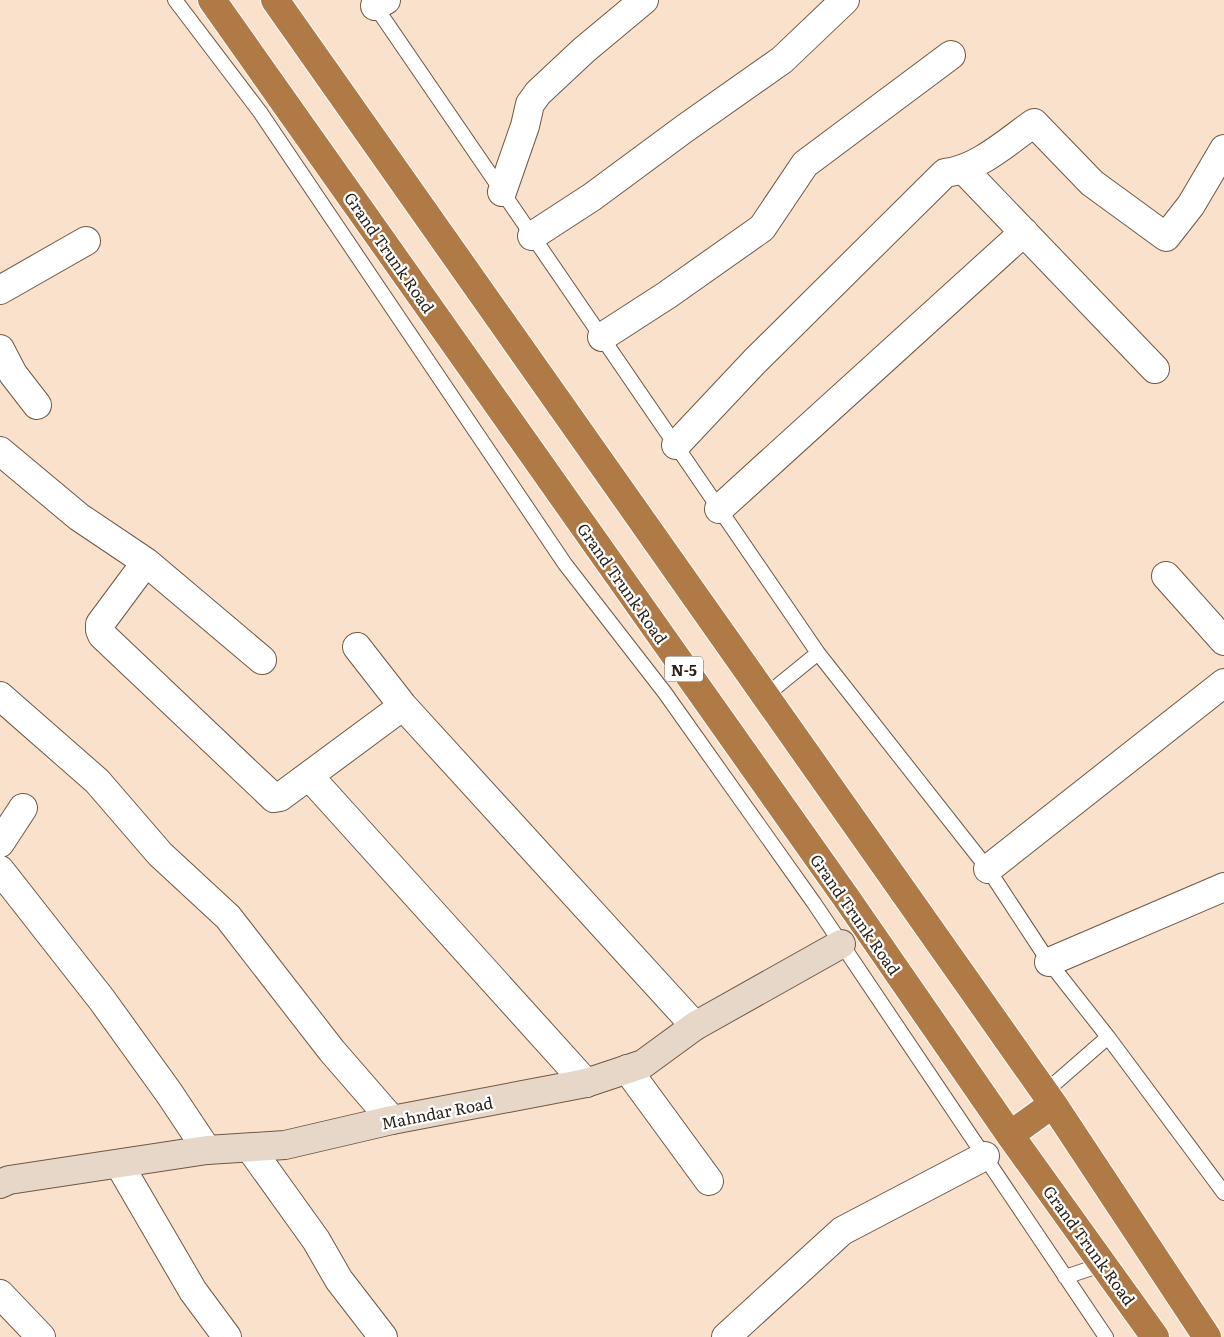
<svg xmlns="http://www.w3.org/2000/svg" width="1224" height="1337" viewBox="0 0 1224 1337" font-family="Literata,serif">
	<rect width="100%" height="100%" fill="#fae1cc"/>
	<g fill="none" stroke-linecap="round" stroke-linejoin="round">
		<!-- lane casing -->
		<g stroke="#6d5846" stroke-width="16">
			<path id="lane" d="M175 0 260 112 565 564 665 693 814 903 1106 1337
				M373 3 818 653 988 869 1049 962 1108 1037 1224 1193
				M765 696 818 653
				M1045 1092 1108 1037
				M1065 1277 1104 1264"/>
		</g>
		<!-- street casing -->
		<g stroke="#6d5846" stroke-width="30">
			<path id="street" d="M375 6 386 0
				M963 169 1155 369
				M502 192 525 126 530 104 538 93 584 50 644 0
				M532 236 592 197 684 129 782 60 845 0
				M0 290 86 241
				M602 337 667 295 762 228 805 164 951 55
				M0 349 13 374 37 405
				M676 445 755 361 945 173C978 169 1007 142 1034 123L1092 183 1166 237 1191 205 1224 149
				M0 451 79 517 146 562 262 660
				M719 509 1024 232
				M146 562 100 624V630L102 635 274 798 280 797 403 706
				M1166 576 1224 641
				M357 647 403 706 695 1026
				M0 696 97 781 160 854 228 917 332 1051 392 1120
				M309 776 586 1083
				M0 843 23 808
				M988 869 1224 683
				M0 870 102 1000 169 1093 207 1150
				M1049 962 1224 887
				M627 1069 709 1181
				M250 1148 316 1240 339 1280 383 1337
				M119 1164 193 1291 227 1337
				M0 1294 41 1337
				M726 1337 842 1231 985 1156"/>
		</g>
		<!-- secondary casing -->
		<g stroke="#6d5846" stroke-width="30">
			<path id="secondary" d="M0 1184 9 1180 207 1150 285 1145 392 1120 586 1083 643 1064 695 1026 841 944"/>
		</g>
		<!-- highway casing -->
		<g stroke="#fff" stroke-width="30">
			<path id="highway" d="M212 0 847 899 1010 1135 1155 1337
				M275 0 1053 1104 1207 1337
				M1010 1135 1053 1104"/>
		</g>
		<!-- lane -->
		<use href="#lane" stroke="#fff" stroke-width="14"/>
		<!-- street -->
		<use href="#street" stroke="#fff" stroke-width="28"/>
		<!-- secondary -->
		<use href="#secondary" stroke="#e7d7c8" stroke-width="28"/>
		<!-- highway -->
		<use href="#highway" stroke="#b07a47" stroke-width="28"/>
	</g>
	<g text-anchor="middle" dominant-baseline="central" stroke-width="4.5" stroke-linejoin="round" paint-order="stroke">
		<!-- shield labels -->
		<rect fill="#fff" stroke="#6a645e" stroke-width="1" x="665" y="656.5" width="38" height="25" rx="4"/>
		<g font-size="15" font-weight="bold" fill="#2a2119">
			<text x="684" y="669">N-5</text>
		</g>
		<!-- street labels -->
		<g font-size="16" fill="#2a2119" stroke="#fff">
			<text transform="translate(390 252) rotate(55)">Grand Trunk Road</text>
			<text transform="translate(623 583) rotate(55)">Grand Trunk Road</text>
			<text transform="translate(856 914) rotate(55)">Grand Trunk Road</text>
			<text transform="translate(437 1112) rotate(-11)">Mahndar Road</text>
			<text transform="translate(1090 1245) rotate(54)">Grand Trunk Road</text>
		</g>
	</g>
</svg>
